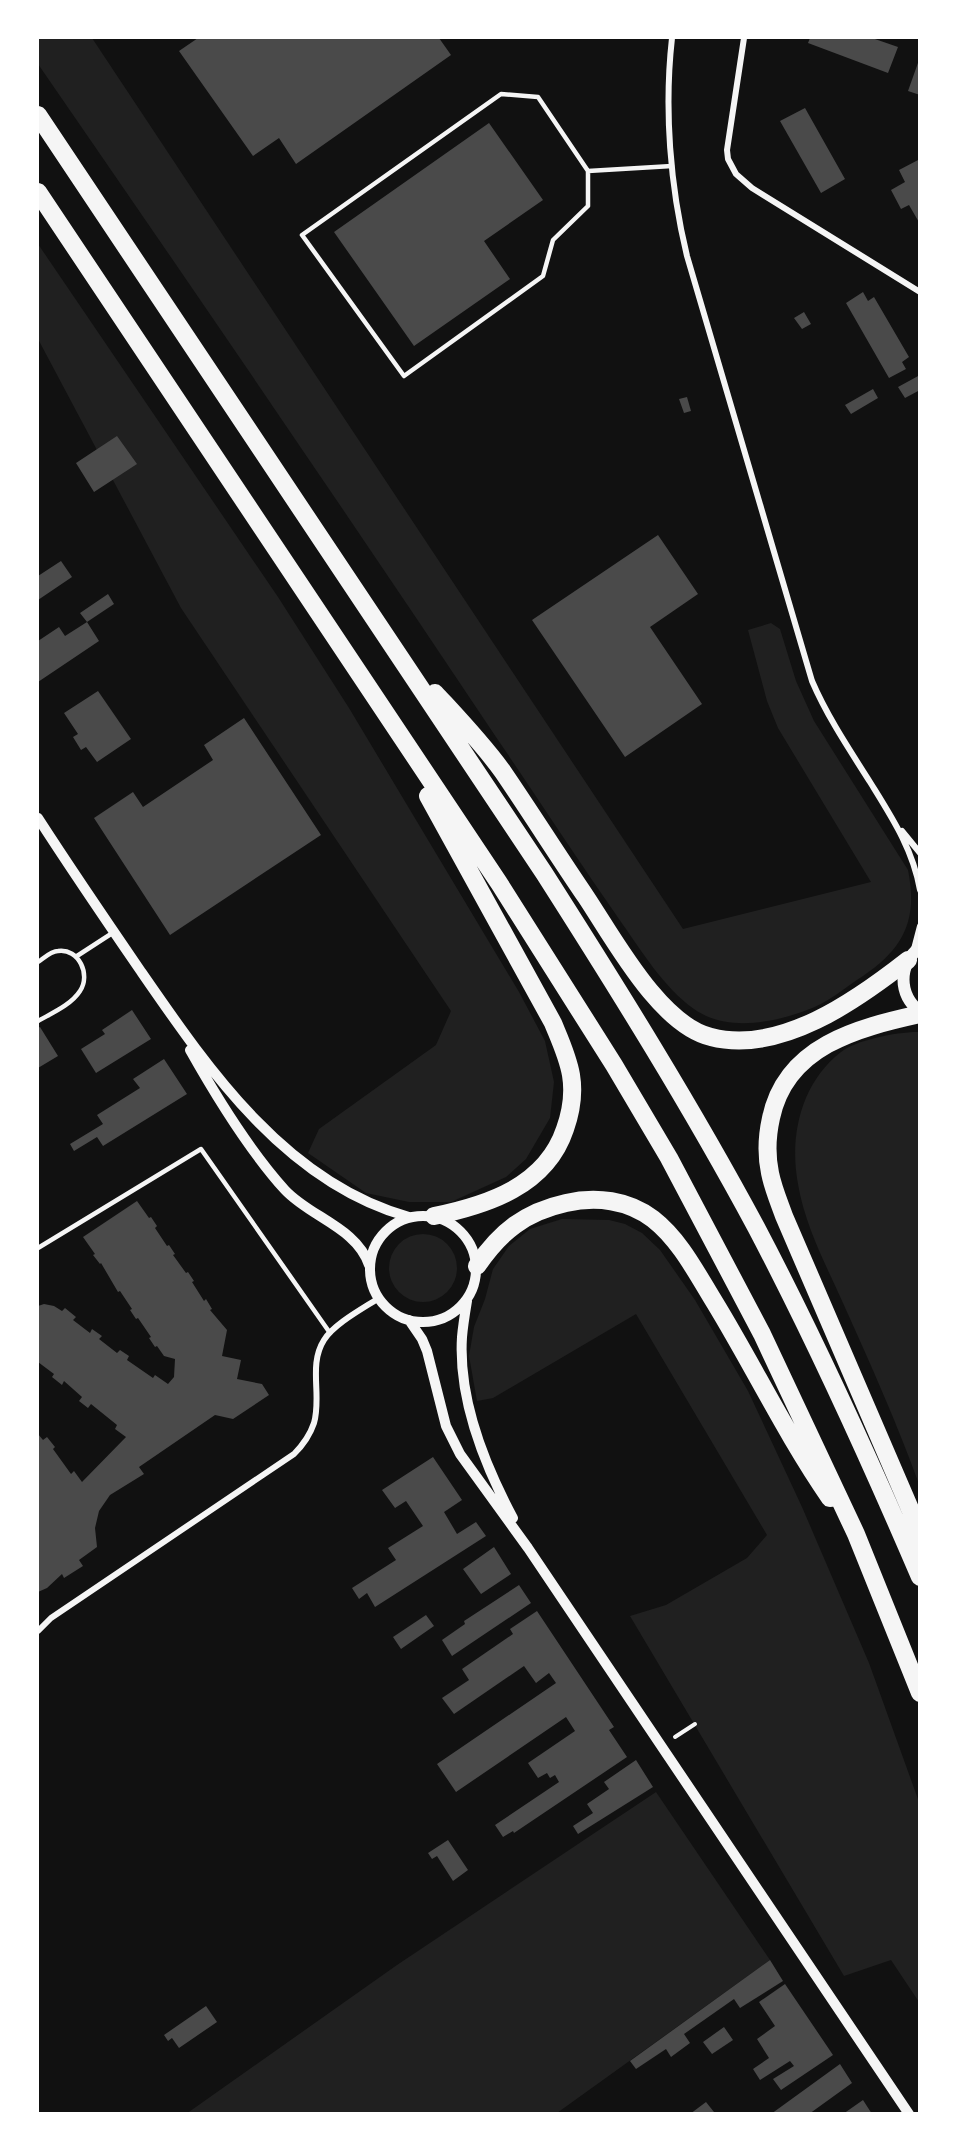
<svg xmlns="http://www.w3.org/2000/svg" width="957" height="2151" viewBox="0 0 957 2151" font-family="Commissioner,sans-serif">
	<rect width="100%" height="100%" fill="#111"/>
	<!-- green -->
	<path fill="#202020" d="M38 38H92L683 929 871 882 778 728 767 701 748 630 771 623 780 629 796 681 814 721 908 870C918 920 904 948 863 976 846 987 826 1004 807 1010 773 1023 726 1032 694 1009 663 987 641 950 619 919 577 859 537 797 496 737 345 511 192 287 38 64Z
		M38 244 278 597 349 708 519 992 545 1041 554 1082 550 1118 526 1159 506 1177 451 1202H409L366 1193 308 1153 319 1129 436 1045 451 1011 181 608 38 339Z
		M920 1032V1484H919C897 1423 870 1363 843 1303 826 1265 805 1226 798 1184 789 1136 801 1083 841 1052 855 1040 901 1031 920 1032Z
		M562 1219 609 1220 625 1224 642 1233 660 1250 695 1300 748 1391 802 1507 869 1663 919 1802V2002L891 1960 844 1976 630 1616 666 1605 747 1558 767 1535 636 1314 493 1398 477 1401 469 1356 474 1327 485 1299 493 1269 509 1246 530 1229Z
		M389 1268a34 34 0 1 1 68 0a34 34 0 1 1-68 0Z
		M656 1792 770 1960 557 2113 186 2114 397 1965Z"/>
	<!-- building -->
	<path fill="#4a4a4a" d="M198 38H439L451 55 296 164 279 138 253 156 179 51Z
		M810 38H872L898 47 888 73 808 43Z
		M919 60H920V95L908 91Z
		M805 108 845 179 821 193 780 121Z
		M489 123 543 200 484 241 510 279 414 346 334 232Z
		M920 159V224L909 205 901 209 891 190 905 182 899 170Z
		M863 292 868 301 874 297 909 357 902 362 906 369 889 378 846 303Z
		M804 312 811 324 802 329 794 318Z
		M920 375V390L905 398 898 387Z
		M873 389 878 398 851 414 845 405Z
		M687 397 691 411 684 413 679 399Z
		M117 436 137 464 94 492 76 463Z
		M658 535 698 594 650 627 702 704 625 757 532 620Z
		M61 561 72 577 38 600V576Z
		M108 594 114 604 87 622 80 613Z
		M87 622 99 641 38 682V641L59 627 65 636Z
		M98 691 131 739 97 762 86 747 81 750 73 737 78 734 64 713Z
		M244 718 321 835 170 935 94 818 133 792 143 807 213 760 204 745Z
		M132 1010 151 1039 96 1073 81 1049 105 1034 102 1030Z
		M40 1027 58 1056 38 1068V1028Z
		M164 1059 187 1094 103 1146 97 1137 74 1151 70 1144 103 1124 97 1115 140 1088 133 1079Z
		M137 1201 149 1218 151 1217 157 1226 155 1228 167 1246 169 1245 175 1254 173 1255 186 1273 188 1272 194 1281 192 1282 204 1301 206 1299 212 1309 210 1310 227 1330 222 1356 241 1360 237 1379 262 1384 269 1395 233 1419 215 1415 139 1467 144 1474 110 1495 99 1511 95 1528 97 1547 79 1560 83 1566 64 1578 62 1574 47 1588 38 1592V1434L43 1440 47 1437 55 1447 53 1449 71 1474 74 1471 82 1482 126 1437 115 1429 117 1425 91 1404 88 1408 79 1401 82 1397 64 1381 62 1385 52 1377 54 1374 38 1362V1306L44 1304 54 1306 62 1311 65 1308 76 1317 73 1320 90 1333 92 1329 102 1336 99 1339 117 1353 120 1350 129 1356 127 1360 153 1378 155 1375 168 1384 174 1377 175 1359 164 1356 157 1346 155 1347 149 1338 151 1337 138 1318 136 1319 130 1310 132 1309 120 1291 118 1292 101 1263 100 1264 93 1255 95 1254 83 1237Z
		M433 1457 462 1500 444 1512 457 1534 476 1522 486 1536 375 1607 367 1593 359 1599 352 1588 396 1560 388 1548 423 1526 406 1501 395 1508 382 1490Z
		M494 1547 511 1574 481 1594 463 1569Z
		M519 1585 531 1603 452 1656 442 1640 465 1624 464 1621Z
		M537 1611 614 1727 609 1730 627 1757 514 1833 513 1831 503 1837 495 1825 559 1782 555 1775 550 1778 547 1773 538 1778 528 1763 575 1731 566 1717 456 1792 437 1764 556 1683 549 1673 536 1683 524 1666 454 1714 442 1698 469 1680 462 1669 513 1634 510 1629Z
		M426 1615 434 1626 401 1649 393 1637Z
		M636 1760 653 1787 578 1834 573 1826 593 1813 587 1804 609 1789 604 1782Z
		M448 1840 468 1870 453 1881 437 1856 432 1859 428 1853Z
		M770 1960 783 1981 740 2008 734 1999 684 2034 690 2043 671 2057 666 2049 636 2069 630 2061Z
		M785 1984 833 2055 781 2090 773 2079 794 2066 790 2061 760 2080 753 2069 769 2058 757 2039 775 2026 759 2002Z
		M206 2006 217 2022 179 2048 172 2038 168 2041 164 2035Z
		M724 2027 733 2040 712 2054 703 2042Z
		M840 2064 852 2083 809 2114H771Z
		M863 2100 872 2114H843Z
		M706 2102 714 2112 690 2114Z"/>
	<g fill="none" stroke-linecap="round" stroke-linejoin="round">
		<!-- path -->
		<path stroke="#f5f5f5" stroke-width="4" d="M675 1737 695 1724"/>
		<!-- service -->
		<path stroke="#f5f5f5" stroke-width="4.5" d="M588 171V206L553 240 543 276 404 376 302 235 501 94 538 97 588 171 672 166
			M77 956 114 932
			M38 962C44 958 51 951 58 951 79 948 91 975 80 991 71 1005 52 1013 38 1021
			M38 1248 201 1149 330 1333"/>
		<!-- minor -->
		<path stroke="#f5f5f5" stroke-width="6" d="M672 38C664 109 670 186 687 256L812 681C827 716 849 749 870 782 891 816 913 849 920 890
			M744 38 727 150 728 159 736 174 752 188 920 292
			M902 831 920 853
			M914 949 920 926
			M38 1631 51 1618 294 1454C303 1445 310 1435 314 1423 322 1396 308 1365 324 1340 334 1324 362 1309 379 1298"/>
		<!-- tertiary -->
		<path stroke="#f5f5f5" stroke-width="10" d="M38 818C71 869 105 919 140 970 209 1070 286 1183 409 1217
			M190 1050C217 1098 248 1149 285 1190 310 1217 357 1228 369 1265
			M370 1269a53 53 0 1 1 106 0a53 53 0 1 1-106 0Z
			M467 1301C465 1313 463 1325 462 1337 458 1400 484 1464 513 1518
			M409 1320 422 1339 427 1351 446 1426 460 1454 528 1548 909 2114"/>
		<!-- secondary -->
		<path stroke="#f5f5f5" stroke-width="12" d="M920 947C898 965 898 994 920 1012"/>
		<!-- motorway -->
		<path stroke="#f5f5f5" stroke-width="18" d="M38 115 544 873C618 989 691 1106 756 1227 816 1341 869 1458 920 1577
			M38 192 499 883 614 1065 669 1158 762 1334 856 1534 920 1693
			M435 693C458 718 483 744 503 772 531 813 558 856 586 897 614 939 660 1025 711 1037 780 1055 857 1000 908 960
			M428 796 553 1023C560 1040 568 1057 571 1075 574 1093 571 1112 565 1129 546 1186 488 1205 434 1216
			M920 1014C857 1028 786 1046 771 1118 767 1136 766 1154 770 1173 773 1188 779 1202 784 1216L911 1511 920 1542
			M477 1266C500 1232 525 1212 566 1203 596 1196 628 1200 653 1219 680 1240 697 1274 715 1303 754 1367 787 1436 830 1498"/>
	</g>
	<!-- border -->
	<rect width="957" height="2151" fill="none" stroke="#ffffff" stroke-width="78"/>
</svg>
